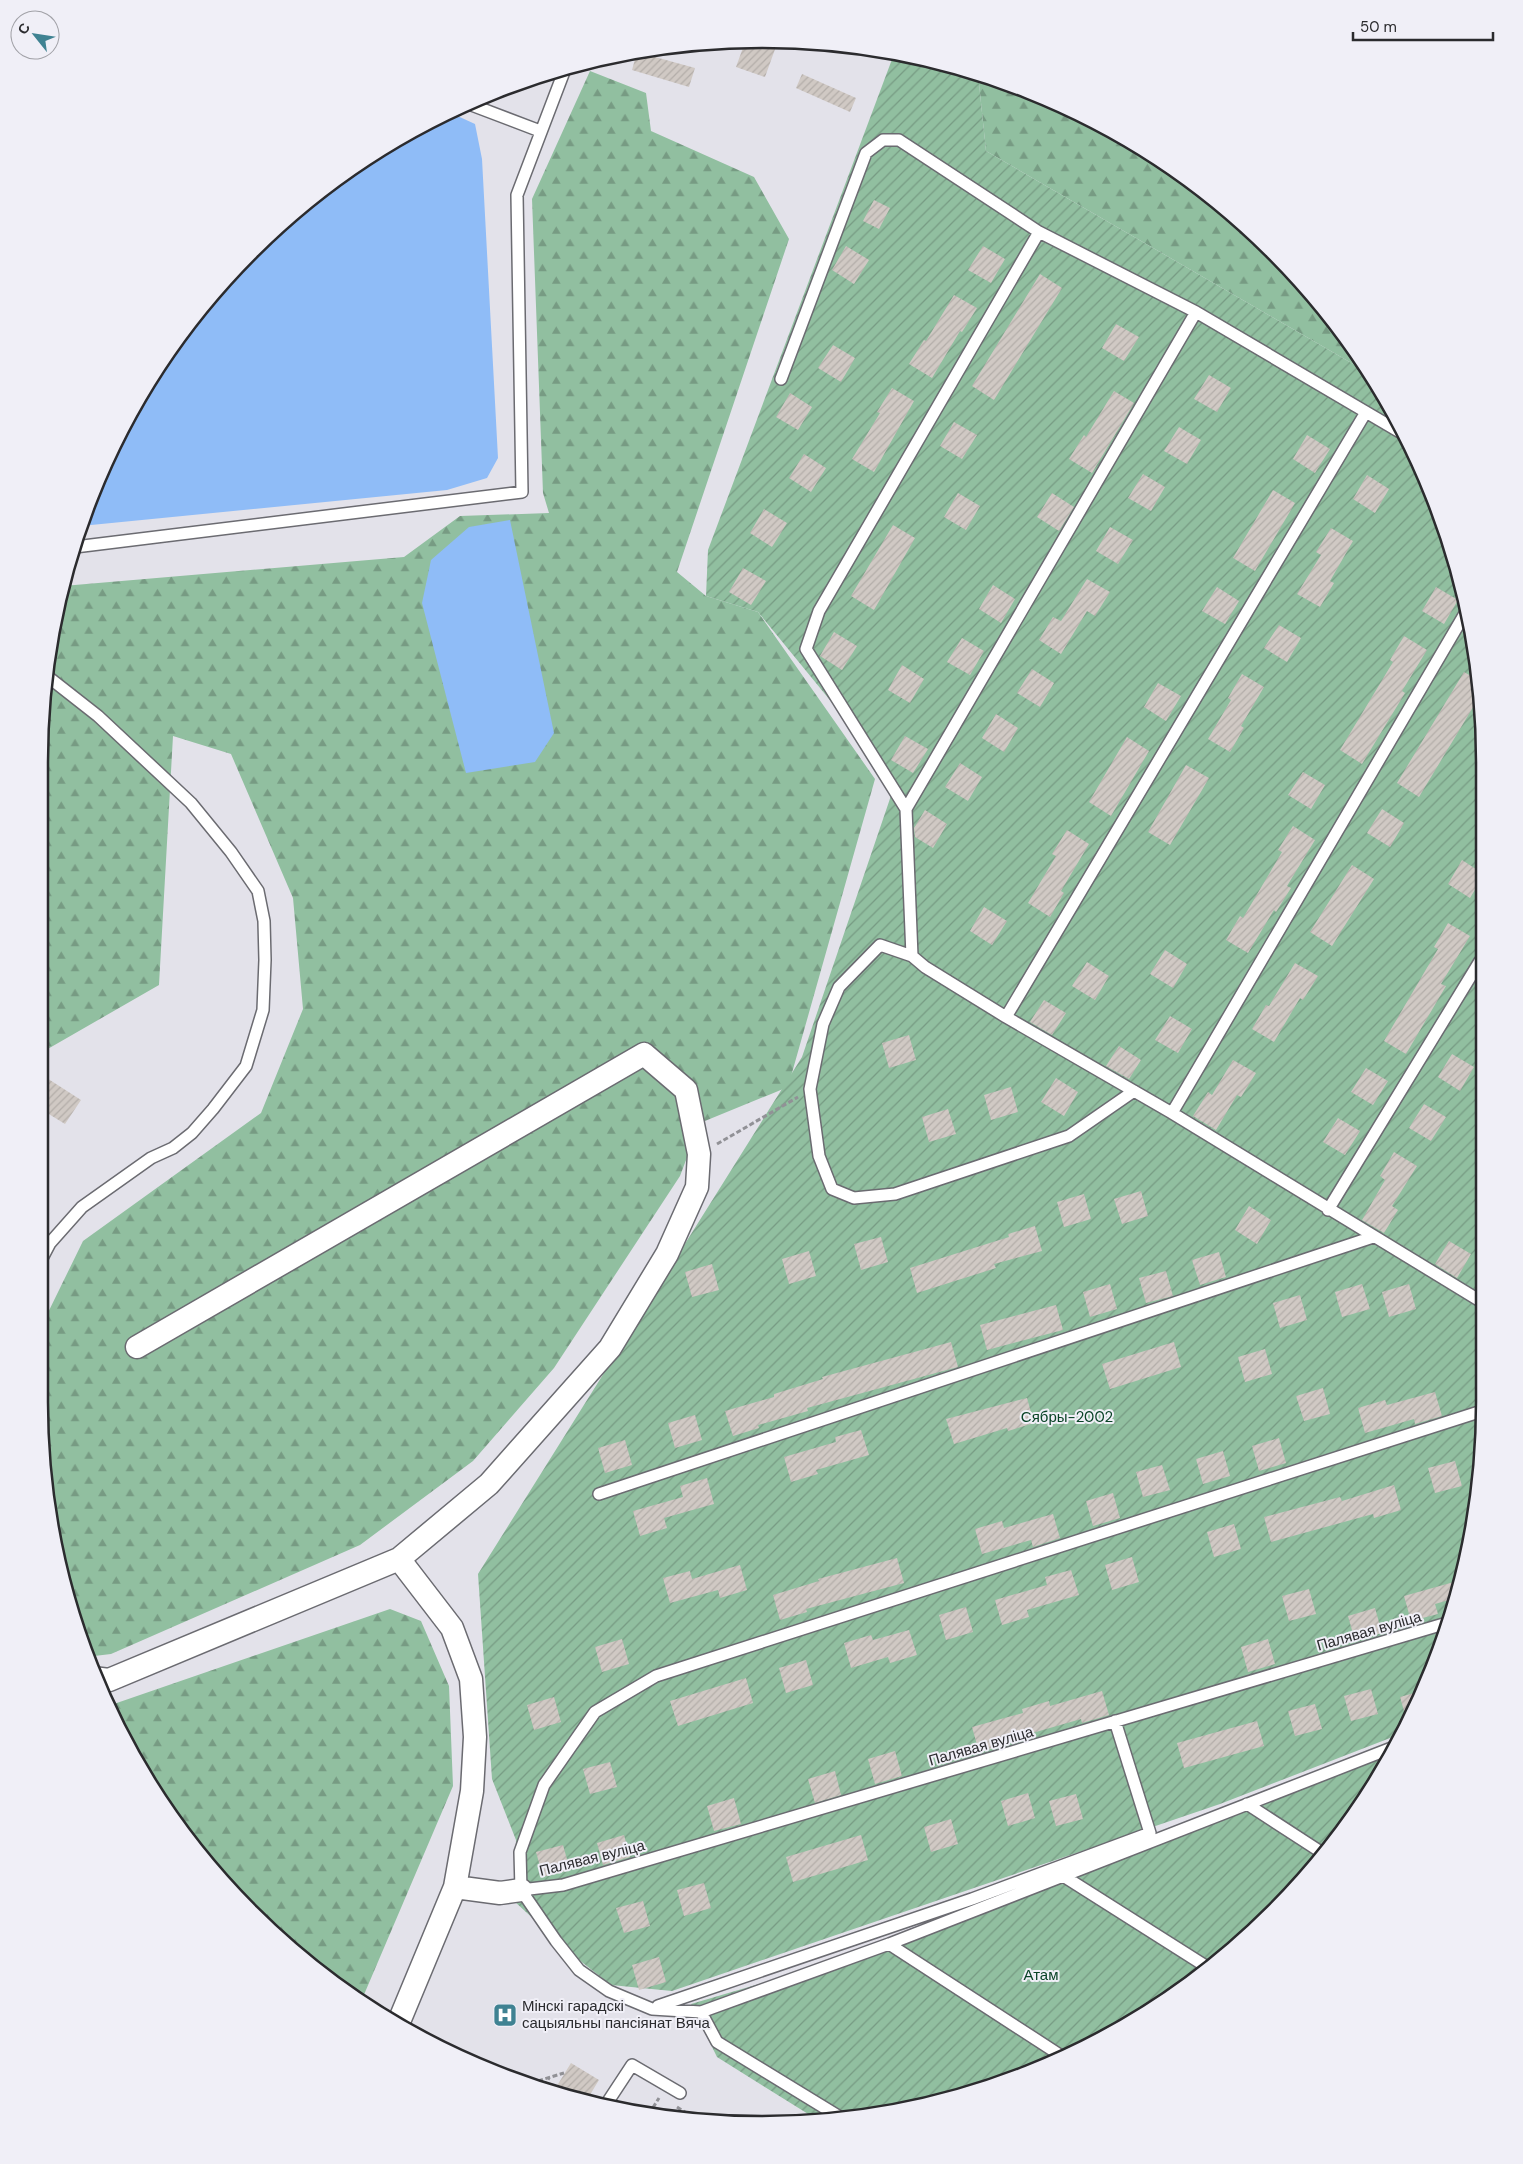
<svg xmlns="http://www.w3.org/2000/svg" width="1523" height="2164" viewBox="0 0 1523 2164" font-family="'DM Sans',sans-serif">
	<defs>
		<pattern id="forest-firs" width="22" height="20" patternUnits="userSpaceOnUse" patternTransform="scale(1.25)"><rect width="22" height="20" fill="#91bfa0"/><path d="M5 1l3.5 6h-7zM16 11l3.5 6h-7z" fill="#779b83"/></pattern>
		<pattern id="garden-furrows" width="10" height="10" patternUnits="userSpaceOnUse" patternTransform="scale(1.25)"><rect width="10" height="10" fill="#91bfa0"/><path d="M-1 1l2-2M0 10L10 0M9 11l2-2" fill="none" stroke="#779b83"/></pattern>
		<pattern id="building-hatch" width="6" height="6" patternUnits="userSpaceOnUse" patternTransform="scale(1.25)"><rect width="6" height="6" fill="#d0c9c4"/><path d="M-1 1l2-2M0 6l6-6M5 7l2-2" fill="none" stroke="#b3ada9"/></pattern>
	</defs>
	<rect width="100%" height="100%" fill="#e3e2ea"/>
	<!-- forest -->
	<path fill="url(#forest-firs)" d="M590 71 646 93 651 131 754 177 789 239 677 572 706 596 758 612 875 779 788 1087 700 1123 680 1176 554 1368 473 1461 360 1545 111 1654 86 1657 63 1590 39 1403V1331L83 1241 261 1113 303 1009 293 898 231 754 173 736 159 985 39 1054V761L53 620 63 586 404 557 460 516 549 513 543 493 532 199Z
		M978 74 1081 113 1201 188 1305 285 1360 368 986 151Z
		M390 1609 421 1621 449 1686 453 1786 360 2004 285 1946 160 1804 108 1706Z"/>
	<!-- garden -->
	<path fill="url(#garden-furrows)" d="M894 54 948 63 978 74 986 151 1360 368 1410 442 1460 574 1478 667 1483 1449 1460 1589 1410 1722 1403 1733 1220 1804 672 1991 611 1985 574 1956 514 1901 516 1840 492 1779 478 1574 802 1057 896 781 758 612 706 596 708 550Z
		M1396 1744 1335 1842 1238 1946 1081 2051 902 2111 821 2122 717 2057 691 2004 874 1950Z"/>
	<!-- water -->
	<path fill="#8fbcf7" d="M451 113 475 124 482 159 498 458 487 478 447 490 81 526 94 485 135 400 188 321 285 218 400 136Z
		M510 520 554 733 535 762 466 773 422 603 431 560 469 527Z"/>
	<!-- building -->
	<path fill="url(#building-hatch)" d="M778 41 765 77 736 67 745 42Z
		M637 52 695 68 689 87 632 70Z
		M802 74 856 98 850 112 796 88Z
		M874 200 890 208 879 229 863 221Z
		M846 246 869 260 854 284 832 270Z
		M983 246 1005 259 991 283 968 270Z
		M1040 274 1062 288 994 400 972 386Z
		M954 295 977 308 962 332 960 331 932 378 909 364 924 340 926 341Z
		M1116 324 1139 337 1124 361 1102 348Z
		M833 345 855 358 841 382 818 368Z
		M1209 375 1231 388 1217 412 1194 399Z
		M892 388 914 401 874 472 852 459 880 413 877 412Z
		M1114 391 1134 403 1092 473 1069 459 1084 435 1086 437Z
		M790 393 812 407 798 430 776 417Z
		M954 422 977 435 962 459 940 446Z
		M1179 427 1201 440 1187 464 1164 451Z
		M1307 435 1330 449 1315 473 1293 459Z
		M804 454 826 468 811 492 789 478Z
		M1143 474 1165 487 1151 511 1128 498Z
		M1367 475 1389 489 1375 513 1353 499Z
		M1273 490 1295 503 1255 571 1233 558Z
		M958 493 980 506 966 530 944 517Z
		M1052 493 1074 507 1059 531 1037 517Z
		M764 509 787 523 772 547 750 533Z
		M893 525 915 538 874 610 851 596Z
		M1110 527 1133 540 1118 564 1096 551Z
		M1331 528 1353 541 1330 581 1334 583 1320 607 1297 594 1321 555 1316 552Z
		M743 568 766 581 751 605 729 592Z
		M1087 579 1110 592 1095 616 1087 611 1061 654 1039 640 1053 617 1061 621Z
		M993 585 1015 599 1001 623 979 609Z
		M1217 587 1239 601 1225 624 1202 611Z
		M1436 587 1458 600 1444 624 1422 611Z
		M1279 625 1301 638 1287 662 1264 648Z
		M834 632 857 646 842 670 820 656Z
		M1404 636 1427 650 1402 691 1405 693 1362 764 1340 750 1393 662 1390 660Z
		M962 638 984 651 970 675 947 662Z
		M902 665 924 679 910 703 888 690Z
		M1032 669 1054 683 1040 707 1017 693Z
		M1464 672 1478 680V699L1419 797 1397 783Z
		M1242 674 1264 687 1241 726 1244 728 1230 752 1208 739 1231 700 1228 698Z
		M1158 683 1181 696 1166 721 1144 707Z
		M996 714 1018 728 1004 752 982 738Z
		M905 736 928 749 913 773 891 760Z
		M1127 737 1149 751 1111 816 1089 802Z
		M960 763 982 777 968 801 945 787Z
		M1186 765 1209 778 1170 845 1148 832Z
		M1303 772 1325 785 1311 809 1288 795Z
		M1382 809 1404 823 1390 847 1367 833Z
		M925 810 947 824 933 848 915 837 914 828Z
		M1293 826 1315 840 1287 886 1291 888 1276 912 1274 910 1248 953 1226 940 1240 916 1243 918 1282 852 1278 850Z
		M1067 830 1089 844 1061 891 1064 893 1050 917 1028 903 1056 856 1052 854Z
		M1462 860 1479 871V883L1470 898 1448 884Z
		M1352 865 1374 879 1332 946 1310 932Z
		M984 907 1007 921 992 945 970 931Z
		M1448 923 1470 936 1441 984 1446 986 1406 1054 1384 1041 1438 949 1434 947Z
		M1165 950 1187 964 1173 988 1150 974Z
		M1087 962 1109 976 1095 1000 1072 986Z
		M1295 963 1318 976 1303 1000 1300 998 1274 1042 1252 1029 1266 1005 1269 1006Z
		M1044 1000 1066 1013 1052 1035 1030 1022Z
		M1170 1016 1192 1029 1178 1053 1155 1040Z
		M909 1035 916 1060 889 1068 882 1043Z
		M1119 1046 1141 1060 1129 1079 1106 1066Z
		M1452 1054 1474 1067 1460 1091 1438 1077Z
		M1233 1060 1256 1073 1241 1097 1237 1095 1216 1130 1193 1116 1208 1092 1212 1095Z
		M1366 1068 1388 1081 1373 1105 1351 1092Z
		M39 1073 81 1100 65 1124 39 1108Z
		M1056 1078 1078 1092 1064 1116 1041 1102Z
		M1011 1087 1018 1112 991 1120 984 1095Z
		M1424 1104 1446 1117 1431 1141 1409 1128Z
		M948 1109 956 1134 929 1142 922 1117Z
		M1338 1118 1360 1131 1345 1155 1323 1142Z
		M1394 1152 1417 1166 1392 1206 1398 1210 1384 1233 1362 1220 1385 1180 1380 1176Z
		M1141 1191 1148 1216 1122 1224 1114 1199Z
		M1084 1194 1091 1219 1064 1227 1057 1202Z
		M1249 1206 1271 1220 1257 1244 1235 1230Z
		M1035 1226 1042 1251 994 1264 996 1268 917 1293 910 1268 1009 1237 1008 1234Z
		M881 1237 888 1262 861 1270 854 1244Z
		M1449 1241 1471 1254 1457 1278 1435 1264Z
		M809 1251 816 1276 789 1284 782 1259Z
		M1219 1252 1226 1277 1200 1285 1192 1260Z
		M712 1264 719 1290 692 1297 685 1272Z
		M1166 1271 1173 1296 1146 1303 1139 1278Z
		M1110 1284 1117 1309 1090 1317 1083 1292Z
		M1362 1284 1370 1309 1342 1317 1335 1292Z
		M1409 1284 1416 1309 1389 1317 1382 1292Z
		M1300 1295 1307 1320 1280 1328 1273 1303Z
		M1056 1305 1063 1330 987 1350 980 1325Z
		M951 1342 958 1367 807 1408 808 1411 758 1425 759 1428 733 1436 725 1411 774 1397V1394L823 1379 822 1377Z
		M1174 1342 1181 1367 1110 1389 1102 1364Z
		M1265 1349 1272 1374 1245 1382 1238 1357Z
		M1323 1388 1330 1414 1304 1421 1296 1396Z
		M1435 1392 1442 1416 1415 1424 1414 1419 1365 1433 1358 1408 1385 1400 1387 1405Z
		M1027 1398 1034 1423 1008 1431 1007 1428 954 1444 946 1419Z
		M695 1415 702 1440 675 1448 668 1423Z
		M861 1430 869 1455 816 1470 818 1474 791 1482 784 1457 836 1442 835 1437Z
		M1279 1438 1286 1463 1259 1471 1252 1446Z
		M625 1440 632 1465 605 1473 598 1448Z
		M1223 1451 1230 1476 1203 1484 1196 1459Z
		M1455 1461 1462 1486 1435 1493 1428 1468Z
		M1162 1465 1170 1490 1143 1497 1136 1472Z
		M707 1478 714 1504 664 1518 667 1528 640 1536 633 1511 683 1497 680 1486Z
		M1394 1485 1401 1510 1374 1518 1373 1514 1271 1542 1264 1517 1340 1497 1342 1501Z
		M1113 1493 1120 1518 1093 1526 1086 1501Z
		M1053 1514 1060 1538 1033 1547 1031 1540 982 1554 975 1529 1002 1521 1004 1528Z
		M1234 1524 1241 1549 1214 1557 1207 1532Z
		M1132 1557 1139 1582 1112 1590 1105 1565Z
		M897 1558 904 1583 806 1609 807 1612 780 1620 773 1595 819 1581 818 1579Z
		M740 1565 747 1590 720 1598 718 1590 670 1603 663 1578 690 1571 692 1579Z
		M1071 1570 1079 1595 1027 1610 1029 1617 1002 1625 995 1600 1047 1585 1045 1577Z
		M1461 1580 1456 1598 1435 1604 1438 1614 1411 1621 1404 1596Z
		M1309 1589 1316 1614 1289 1621 1282 1596Z
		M966 1607 973 1632 946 1640 939 1615Z
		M1375 1608 1382 1633 1355 1641 1348 1616Z
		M909 1630 917 1655 890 1663 888 1657 851 1668 844 1643 871 1635 873 1640Z
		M622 1639 629 1664 602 1672 595 1647Z
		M1268 1639 1275 1664 1248 1672 1241 1647Z
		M806 1660 813 1685 786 1693 779 1668Z
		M746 1678 753 1703 678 1726 670 1701Z
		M1371 1689 1378 1714 1351 1721 1344 1696Z
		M1102 1691 1109 1715 1082 1723 1081 1719 1005 1741 1006 1745 979 1752 972 1727 1023 1713 1022 1709 1049 1701 1050 1706Z
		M1421 1691 1410 1722 1408 1725 1400 1697Z
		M554 1697 561 1722 534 1730 527 1705Z
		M1315 1704 1322 1729 1295 1736 1288 1711Z
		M1257 1721 1264 1746 1184 1768 1177 1743Z
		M895 1751 902 1776 875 1784 868 1759Z
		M610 1762 617 1787 590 1794 583 1769Z
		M835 1771 841 1795 815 1803 808 1779Z
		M1028 1793 1035 1818 1008 1826 1001 1801Z
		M1076 1794 1083 1819 1056 1826 1049 1801Z
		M734 1798 741 1824 714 1831 707 1806Z
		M951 1819 958 1844 931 1852 924 1827Z
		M624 1835 630 1857 603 1865 597 1843Z
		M861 1835 868 1860 793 1882 786 1857Z
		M563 1845 570 1870 543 1877 536 1852Z
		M704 1883 711 1908 684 1916 677 1890Z
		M643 1901 650 1926 624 1933 616 1908Z
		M659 1957 666 1982 639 1990 632 1965Z
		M571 2063 599 2080 588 2098 555 2089Z"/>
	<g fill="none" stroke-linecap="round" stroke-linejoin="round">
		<!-- lane casing -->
		<g stroke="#6b6b71" stroke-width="14">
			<path id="lane" d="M469 104 540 131
				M1039 232 819 611 806 649 906 809 912 956 925 967 1006 1017 1172 1113 1482 1302
				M781 379 866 153 883 140H899L1039 232 1196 312 1405 435
				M75 547 522 492 517 195 565 69
				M906 809 1196 312
				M912 956 880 945 839 987 823 1024 810 1089 819 1156 832 1189 854 1198 895 1194 1069 1136 1134 1091
				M1006 1017 1366 412
				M1172 1113 1467 610
				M1328 1210 1480 961
				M39 1264 50 1243 82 1207 151 1158 173 1148 192 1133 213 1109 246 1066 263 1010 265 960 264 921 258 891 231 852 191 803 98 716 47 676
				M599 1494 1373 1237
				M1247 1804 1324 1854
				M1065 1877 1207 1967
				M521 1890 563 1885 1447 1623
				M889 1944 1063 2057
				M658 2006 972 1899 1150 1833 1115 1721
				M701 2012 889 1944 1394 1747
				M607 2103 632 2065 680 2093
				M843 2119 717 2042 701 2012 652 2009 609 1991 579 1970 556 1941 521 1890 520 1852 544 1785 595 1712 656 1676 1482 1411"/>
		</g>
		<!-- street casing -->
		<g stroke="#6b6b71" stroke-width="25">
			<path id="street" d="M93 1678 109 1680 399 1559 489 1484 610 1348 667 1254 697 1187 699 1154 686 1090 644 1054 137 1347
				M455 1887 500 1893 521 1890
				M398 2024 455 1887 472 1791 475 1737 471 1679 452 1628 399 1559"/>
		</g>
		<!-- path -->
		<path stroke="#919196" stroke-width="3" stroke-dasharray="5 2.5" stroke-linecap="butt" d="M717 1144 798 1097
			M531 2083 564 2073
			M544 2086 549 2078
			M677 2107 697 2120
			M649 2114 659 2098"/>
		<!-- lane -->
		<use href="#lane" stroke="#fff" stroke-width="11"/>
		<!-- street -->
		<use href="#street" stroke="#fff" stroke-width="22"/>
	</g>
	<!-- icons -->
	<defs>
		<g id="hospital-square" transform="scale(1.25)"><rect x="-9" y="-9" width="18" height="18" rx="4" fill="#3f8292" stroke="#f0eff7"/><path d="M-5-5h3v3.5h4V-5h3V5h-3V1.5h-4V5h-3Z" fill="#fff"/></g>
	</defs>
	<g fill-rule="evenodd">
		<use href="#hospital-square" x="505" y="2015"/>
	</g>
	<g text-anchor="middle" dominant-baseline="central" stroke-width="4" stroke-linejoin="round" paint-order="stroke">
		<!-- park labels -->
		<g font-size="15" fill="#094326" stroke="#f0eff7">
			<text x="1067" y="1417">Сябры-2002</text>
			<text x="1041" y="1975">Атам</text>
		</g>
		<!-- street labels -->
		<g font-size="15" fill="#2b2b2e" stroke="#f0eff7">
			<text transform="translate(1369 1631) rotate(-16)">Палявая вуліца</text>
			<text transform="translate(981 1746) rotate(-16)">Палявая вуліца</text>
			<text transform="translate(592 1858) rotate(-14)">Палявая вуліца</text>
		</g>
		<!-- poi labels -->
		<g font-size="15" fill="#2b2b2e" stroke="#f0eff7" text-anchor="start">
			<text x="522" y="2006">Мінскі гарадскі<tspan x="522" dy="17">сацыяльны пансіянат Вяча</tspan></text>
		</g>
	</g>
	<!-- crop -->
	<path d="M0 0H1523V2164H0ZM762 48H762A714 714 0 0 1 1476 762V1402A714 714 0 0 1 762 2116H762A714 714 0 0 1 48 1402V762A714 714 0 0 1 762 48Z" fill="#f0eff7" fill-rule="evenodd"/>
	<path fill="none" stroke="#2b2b2e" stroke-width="2.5" d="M762 48H762A714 714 0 0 1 1476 762V1402A714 714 0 0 1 762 2116H762A714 714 0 0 1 48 1402V762A714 714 0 0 1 762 48Z"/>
	<!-- north arrow -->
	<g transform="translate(35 35) rotate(300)"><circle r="24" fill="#f0eff7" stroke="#a1a1a7"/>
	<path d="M0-4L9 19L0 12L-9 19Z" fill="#3f8292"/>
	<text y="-8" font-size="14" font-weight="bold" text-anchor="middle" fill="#2b2b2e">С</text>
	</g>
	<!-- scale -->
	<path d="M1353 32v8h140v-8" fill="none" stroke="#2b2b2e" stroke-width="2.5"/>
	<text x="1360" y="32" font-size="15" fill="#2b2b2e" stroke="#f0eff7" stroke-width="4" paint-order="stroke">50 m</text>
</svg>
